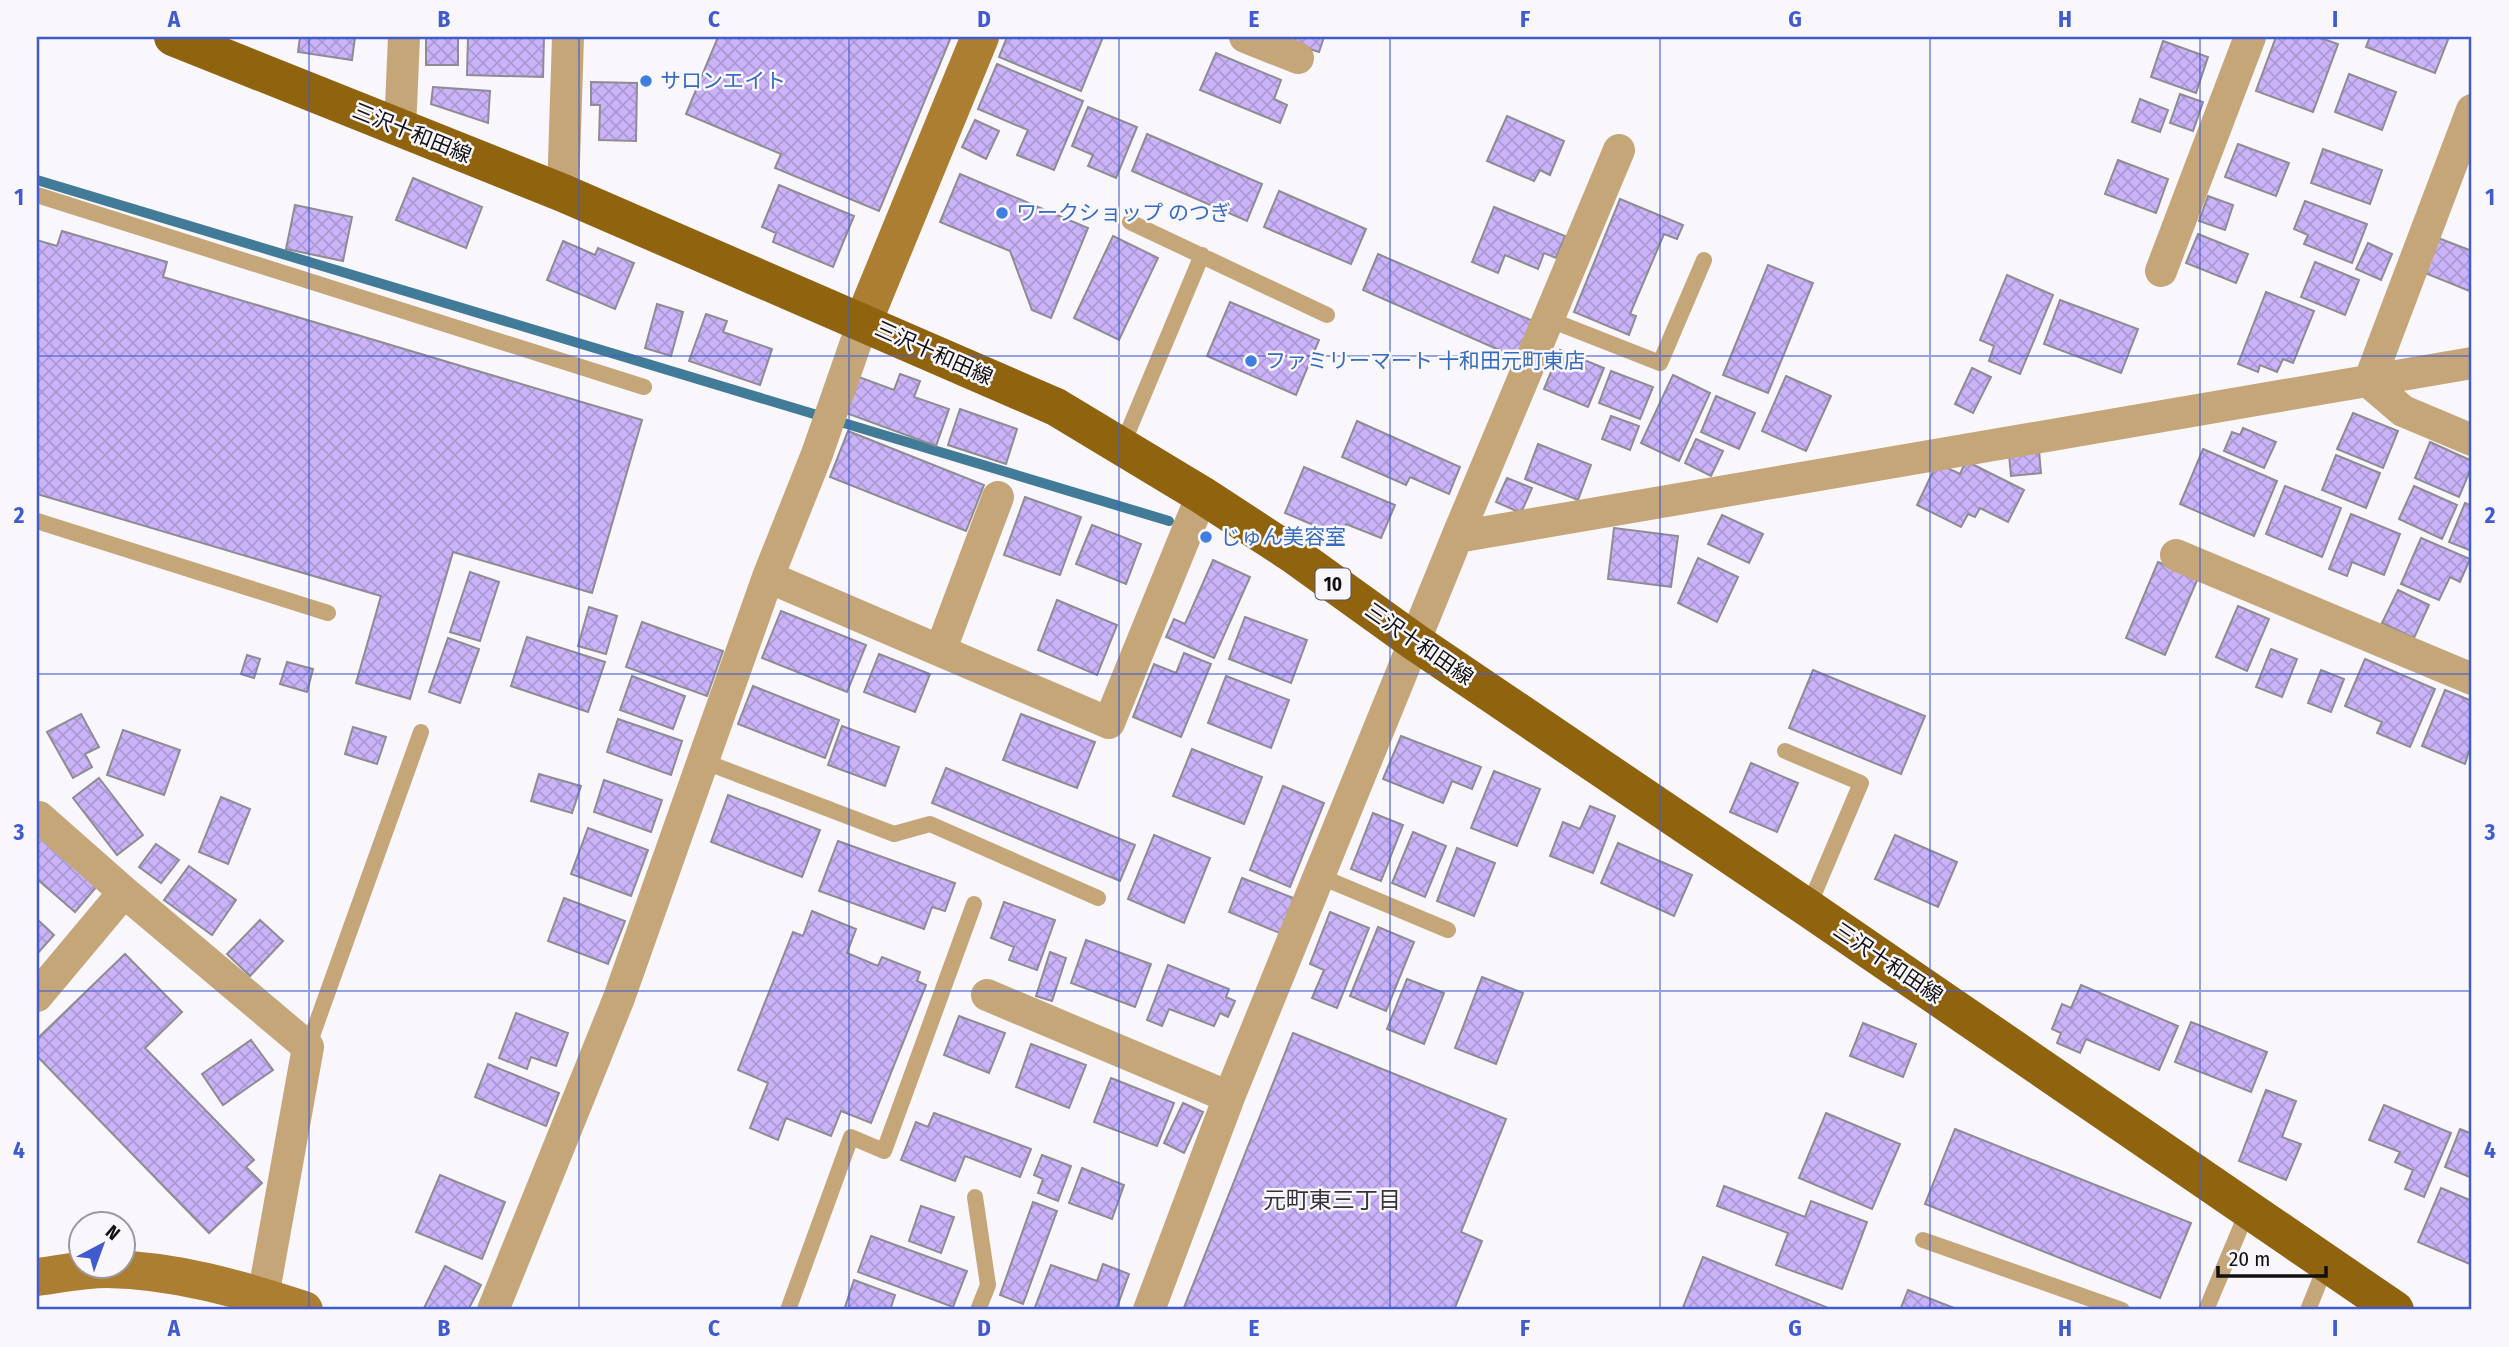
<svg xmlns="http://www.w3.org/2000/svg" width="2509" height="1347" viewBox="0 0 2509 1347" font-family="'Fira Sans Condensed','Noto Sans JP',sans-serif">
	<defs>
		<pattern id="building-cross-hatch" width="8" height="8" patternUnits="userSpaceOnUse" patternTransform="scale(1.75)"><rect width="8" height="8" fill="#cab3f8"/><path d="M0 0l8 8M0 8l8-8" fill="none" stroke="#ac99d4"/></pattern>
	</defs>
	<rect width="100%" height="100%" fill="#f9f6fc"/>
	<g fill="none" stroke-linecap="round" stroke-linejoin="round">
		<!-- stream -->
		<path stroke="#427b97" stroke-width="10" d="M37 180 1169 521"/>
	</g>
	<!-- building -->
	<path fill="url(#building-cross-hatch)" stroke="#8e8c92" stroke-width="2" d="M300 37H355L352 60 298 52Z
		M426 37H458V65H426Z
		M468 37H544L543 77 467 75Z
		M718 37H951L879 211 775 168 781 154 686 114Z
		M1007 37H1103L1081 91 999 57Z
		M1296 37H1324L1319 52 1294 44Z
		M2276 37H2318L2338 44 2313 112 2256 91Z
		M2370 37H2449L2435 73 2366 47Z
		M2163 41 2208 57 2196 93 2151 77Z
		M1216 53 1281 80 1274 99 1287 105 1280 123 1200 90Z
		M997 64 1083 101 1054 170 1017 155 1028 130 978 109Z
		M2349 74 2396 92 2382 130 2335 112Z
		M591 82 637 83 636 141 599 140 600 105H591Z
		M433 87 490 91 488 123 431 104Z
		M2180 94 2203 102 2193 131 2170 123Z
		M2140 99 2168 110 2160 132 2132 122Z
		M1088 107 1137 127 1116 178 1088 166 1093 155 1072 146Z
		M1507 116 1564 141 1550 175 1540 170 1534 181 1487 161Z
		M975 120 999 131 986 159 962 147Z
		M1147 134 1262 184 1247 221 1132 171Z
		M2238 144 2289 163 2276 196 2225 177Z
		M2323 149 2382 170 2370 204 2311 183Z
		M2118 160 2168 179 2156 213 2105 194Z
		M960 174 1088 228 1051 318 1032 310 1010 251 940 222Z
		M413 178 482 207 466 248 396 220Z
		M779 185 854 216 833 267 773 242 776 233 762 227Z
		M1279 191 1366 229 1351 264 1264 227Z
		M2208 196 2233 205 2225 230 2199 221Z
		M1620 199 1683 225 1677 239 1664 234 1630 314 1636 316 1629 335 1574 312Z
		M2305 201 2367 224 2352 263 2304 244 2308 235 2294 229Z
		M295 205 352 217 343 261 286 249Z
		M1494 207 1565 236 1556 258 1544 253 1538 269 1505 255 1498 273 1472 262Z
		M62 231 167 262 163 277 642 420 592 593 453 552 410 699 356 683 381 596 37 494V240L57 246Z
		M2198 234 2248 254 2236 283 2186 263Z
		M1113 236 1158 258 1119 340 1074 318Z
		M2438 238 2472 251V292L2425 273Z
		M563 241 595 255 598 248 634 263 615 309 547 280Z
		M2368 243 2392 254 2381 280 2356 269Z
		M1378 254 1533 321 1517 358 1363 290Z
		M2315 262 2359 280 2345 315 2301 297Z
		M1768 265 1813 283 1768 393 1723 375Z
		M2007 275 2053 295 2020 374 1989 361 1994 346 1980 340Z
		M2266 292 2314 311 2293 363 2283 359 2277 372 2260 365 2258 372 2238 364Z
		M2060 300 2138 329 2121 373 2044 344Z
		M1230 302 1319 340 1296 395 1207 356Z
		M657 304 683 312 671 356 645 348Z
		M706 314 727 321 723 332 772 349 760 385 689 361Z
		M1560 350 1604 368 1588 407 1544 389Z
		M1972 368 1991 377 1973 413 1955 404Z
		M1611 371 1653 387 1640 419 1599 403Z
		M900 374 920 381 914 397 949 409 936 446 846 413 859 377 894 390Z
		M1673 375 1710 393 1679 461 1641 443Z
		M1786 376 1831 396 1806 451 1762 431Z
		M1716 396 1755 413 1739 449 1701 432Z
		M960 409 1017 429 1006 464 948 445Z
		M2353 413 2398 431 2383 468 2337 449Z
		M1611 416 1639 426 1630 450 1602 439Z
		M1357 421 1460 467 1449 494 1410 477 1406 485 1342 457Z
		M2243 428 2276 442 2264 468 2224 451 2232 432 2240 435Z
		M848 431 984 485 966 531 830 477Z
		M1696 439 1723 451 1711 476 1685 463Z
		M2430 442 2472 461V466L2459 497 2415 478Z
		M1538 444 1591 465 1578 500 1525 479Z
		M2203 449 2277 481 2254 536 2180 504Z
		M2039 451 2041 473 2011 476 2009 454Z
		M2336 455 2380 473 2366 508 2322 490Z
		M1966 461 2024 490 2008 522 1980 508 1975 517 1968 514 1961 527 1917 505 1937 463 1960 474Z
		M1304 467 1395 505 1381 538 1346 524 1341 537 1285 513Z
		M1507 478 1532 488 1521 513 1496 502Z
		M2285 486 2341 508 2322 557 2266 534Z
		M2414 486 2457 505 2442 539 2399 519Z
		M1025 497 1081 517 1060 575 1004 555Z
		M2465 503 2472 506V551L2449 542Z
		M2351 514 2400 534 2384 575 2352 562 2347 576 2329 569Z
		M1722 515 1763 534 1749 563 1708 544Z
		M1092 525 1141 544 1126 584 1076 564Z
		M1614 528 1678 536 1671 587 1608 579Z
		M2421 538 2470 559 2460 582 2450 577 2439 600 2401 584Z
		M1698 558 1738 577 1717 622 1678 603Z
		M1213 560 1250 577 1214 658 1166 637 1174 619 1185 624Z
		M2158 562 2198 578 2165 655 2126 638Z
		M470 572 499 582 480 641 450 632Z
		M2398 590 2429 605 2414 638 2382 623Z
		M1057 600 1117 625 1097 675 1038 650Z
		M2238 606 2269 619 2247 671 2216 657Z
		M589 607 617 616 606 654 578 646Z
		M781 611 866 645 847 692 762 658Z
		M1245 617 1307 640 1291 683 1229 659Z
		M642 622 723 651 707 696 626 667Z
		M527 637 605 662 588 712 511 686Z
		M448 638 479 649 460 703 429 692Z
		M2271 649 2297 659 2282 697 2256 687Z
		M1184 653 1211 664 1181 737 1133 717 1154 664 1176 673Z
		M879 654 930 674 915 712 864 692Z
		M247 655 260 659 254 678 241 674Z
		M2365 659 2435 689 2410 747 2377 733 2382 722 2345 706Z
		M287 662 313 669 307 692 280 684Z
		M1813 670 1925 716 1901 774 1789 728Z
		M2321 670 2344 679 2331 712 2308 703Z
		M632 676 685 696 673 729 620 710Z
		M1226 676 1289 700 1271 748 1208 723Z
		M753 686 839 720 825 758 738 724Z
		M2445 690 2472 701V752L2469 751 2465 764 2422 746Z
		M81 714 99 747 85 754 92 767 73 778 47 732Z
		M1021 714 1095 742 1077 788 1003 760Z
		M618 719 682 741 671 775 607 752Z
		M842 726 899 747 885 786 828 765Z
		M353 727 386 737 377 764 345 754Z
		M123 730 180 750 164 795 107 775Z
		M1401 736 1481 767 1472 789 1452 781 1443 803 1383 779Z
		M1192 749 1262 777 1244 824 1173 796Z
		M1751 763 1798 783 1777 832 1730 812Z
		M946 768 1135 845 1120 881 932 803Z
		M1494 771 1540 789 1517 846 1471 828Z
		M539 774 581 786 572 813 531 801Z
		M99 778 143 835 117 855 73 798Z
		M604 780 662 800 651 832 594 812Z
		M1283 786 1324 803 1290 887 1250 870Z
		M728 795 820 830 802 877 711 842Z
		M221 797 250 809 228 864 199 852Z
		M1590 806 1615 816 1593 873 1550 856 1563 822 1580 829Z
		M1373 813 1403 825 1381 881 1351 869Z
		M588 828 648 850 631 896 571 874Z
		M1413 832 1446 846 1425 897 1392 883Z
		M38 835 97 886 75 912 37 879Z
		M1154 835 1210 858 1184 923 1128 899Z
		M1895 835 1957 862 1938 907 1875 879Z
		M838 841 955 883 945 911 932 907 924 929 819 891Z
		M1618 843 1692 875 1674 916 1601 883Z
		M156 844 179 860 161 883 139 867Z
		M1457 848 1495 863 1474 916 1437 901Z
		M189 866 236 900 212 935 164 900Z
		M1242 878 1296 899 1282 934 1229 912Z
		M564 898 625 921 608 964 548 941Z
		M1004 902 1055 920 1037 970 1009 960 1014 947 991 938Z
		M812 911 856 929 847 953 878 966 882 957 920 972 917 981 926 985 871 1123 841 1111 831 1136 786 1118 778 1140 750 1128 768 1083 738 1070 793 932 803 936Z
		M1330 912 1369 928 1337 1008 1312 998 1324 970 1310 964Z
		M37 919 54 935 37 954Z
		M260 920 283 941 250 976 227 954Z
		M1378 927 1414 942 1386 1011 1350 996Z
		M1086 940 1151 964 1135 1007 1071 983Z
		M1050 952 1066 958 1052 1001 1036 996Z
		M125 954 182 1012 145 1048 254 1160 246 1167 262 1183 209 1233 37 1056V1039Z
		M1168 965 1229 989 1226 997 1235 1001 1228 1017 1220 1013 1214 1026 1169 1009 1162 1026 1147 1020Z
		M1482 977 1523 993 1496 1064 1455 1048Z
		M1407 979 1444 993 1424 1044 1387 1029Z
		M2081 985 2178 1026 2159 1070 2086 1039 2080 1053 2057 1043 2061 1033 2052 1029 2062 1004 2071 1008Z
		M516 1013 568 1033 556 1066 531 1057 527 1069 499 1058Z
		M959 1016 1005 1033 989 1073 944 1055Z
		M2191 1022 2267 1052 2251 1092 2175 1062Z
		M1863 1023 1916 1044 1903 1077 1850 1056Z
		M1293 1033 1506 1119 1461 1232 1482 1241 1454 1310H1183Z
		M251 1040 273 1070 223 1105 202 1074Z
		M1031 1044 1086 1065 1069 1108 1016 1087Z
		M488 1064 559 1093 546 1126 475 1097Z
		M1111 1078 1174 1103 1157 1146 1094 1122Z
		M2266 1090 2296 1101 2282 1137 2301 1144 2286 1180 2239 1161Z
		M1183 1103 1203 1112 1184 1153 1164 1143Z
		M2384 1105 2451 1133 2424 1197 2405 1189 2413 1170 2395 1162 2400 1152 2369 1140Z
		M934 1113 1031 1149 1020 1177 965 1156 955 1181 901 1160 916 1122 928 1127Z
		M1826 1113 1900 1144 1872 1209 1799 1178Z
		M1955 1129 2191 1223 2160 1298 1925 1204Z
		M2460 1129 2472 1134V1178L2445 1167Z
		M1042 1155 1071 1166 1058 1201 1038 1193 1043 1179 1034 1175Z
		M1082 1168 1124 1185 1112 1219 1069 1203Z
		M440 1175 505 1202 482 1259 416 1232Z
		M1724 1186 1805 1217 1811 1201 1867 1222 1842 1289 1776 1265 1788 1233 1717 1206Z
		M2441 1188 2472 1201V1265L2418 1242Z
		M1033 1202 1057 1211 1023 1304 1000 1295Z
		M921 1206 954 1217 941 1253 909 1241Z
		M871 1236 967 1271 953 1307 858 1272Z
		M1703 1257 1831 1309 1830 1310H1682Z
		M1103 1264 1129 1274 1116 1310H1034L1051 1265 1097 1281Z
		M445 1266 481 1285 468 1310H429L424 1308Z
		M854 1280 895 1295 890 1310H844Z
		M1908 1290 1959 1310H1900Z"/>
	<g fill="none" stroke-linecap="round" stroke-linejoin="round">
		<!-- lane -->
		<path stroke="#c5a679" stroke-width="16" d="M37 195 644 387
			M1130 222 1327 315
			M1548 319 1660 363 1704 260
			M1122 446 1202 255
			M37 521 328 613
			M1785 751 1861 783 1808 908
			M703 761 894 834 930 824 1098 898
			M1319 876 1448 930
			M308 1047 421 732
			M975 1197 988 1285 978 1310
			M1923 1240 2122 1310
			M788 1310 851 1137 884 1151 974 904
			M2206 1310 2248 1210
			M2308 1310 2327 1263"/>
		<!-- street -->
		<path stroke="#c5a679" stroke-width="32" d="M1245 37 1298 58
			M2472 110 2369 382 2403 411 2472 440
			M400 129 404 37
			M563 193 568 37
			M2161 271 2250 37
			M1457 537 1619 150
			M2176 555 2472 679
			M768 577 1109 723 1202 495
			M941 649 998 497
			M39 817 124 892
			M987 995 1229 1097
			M37 996 124 892 308 1047 263 1297
			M493 1310 619 998 768 577 817 454 863 322
			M1149 1310 1229 1097 1457 537 2472 363"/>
		<!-- secondary -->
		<path stroke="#ab7e32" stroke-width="38" d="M863 322 980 37
			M37 1277C60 1274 84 1269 107 1269 175 1270 240 1289 304 1310"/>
		<!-- primary -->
		<path stroke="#90630e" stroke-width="38" d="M173 37 563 193 1056 407 1202 495 1294 555 1415 642 1808 908 2395 1310"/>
	</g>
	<!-- grid -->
	<path fill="none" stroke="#405bce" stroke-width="2" stroke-opacity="0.55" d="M309 37V1310M579 37V1310M849 37V1310M1119 37V1310M1390 37V1310M1660 37V1310M1930 37V1310M2200 37V1310M37 356H2472M37 674H2472M37 991H2472"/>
	<!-- markers -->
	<g fill="#3f7fe0" stroke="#f9f6fc" stroke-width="2.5">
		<circle cx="646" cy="81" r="7"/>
		<circle cx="1002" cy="213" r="7"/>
		<circle cx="1251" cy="361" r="7"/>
		<circle cx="1206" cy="537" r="7"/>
	</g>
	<g text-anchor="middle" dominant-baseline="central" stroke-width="5" stroke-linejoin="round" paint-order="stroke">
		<!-- shield labels -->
		<rect fill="#f9f6fc" stroke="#575558" stroke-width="2" x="1315.5" y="568.5" width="35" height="31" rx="5"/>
		<g font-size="19" font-weight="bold" fill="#111012">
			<text x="1333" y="584">10</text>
		</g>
		<!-- shop labels -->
		<g font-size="21" fill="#366cbe" stroke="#f9f6fc" text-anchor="start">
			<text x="660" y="81">サロンエイト</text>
			<text x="1016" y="213">ワークショップ のつぎ</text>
			<text x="1265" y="361">ファミリーマート 十和田元町東店</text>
			<text x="1220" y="537">じゅん美容室</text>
		</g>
		<!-- street labels -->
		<g font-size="21" fill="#111012" stroke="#f9f6fc">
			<text transform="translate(412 133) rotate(22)">三沢十和田線</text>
			<text transform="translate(934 353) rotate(24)">三沢十和田線</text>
			<text transform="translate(1419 644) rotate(35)">三沢十和田線</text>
			<text transform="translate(1888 963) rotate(34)">三沢十和田線</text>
		</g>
		<!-- neighbourhood labels -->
		<g font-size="23" fill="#363439" stroke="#f9f6fc">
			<text x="1332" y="1200">元町東三丁目</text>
		</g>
	</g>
	<!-- border -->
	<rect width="2509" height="1347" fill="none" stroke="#f9f6fc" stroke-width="77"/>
	<!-- north arrow -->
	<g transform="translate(102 1245) rotate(41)"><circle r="33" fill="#f9f6fc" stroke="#9c9a9e" stroke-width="2"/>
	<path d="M0-5L12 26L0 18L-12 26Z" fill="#405bce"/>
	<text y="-10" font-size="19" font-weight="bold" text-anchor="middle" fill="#111012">N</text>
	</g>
	<!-- scale -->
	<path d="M2218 1266v10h108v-10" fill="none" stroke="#111012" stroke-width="3.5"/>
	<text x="2229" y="1266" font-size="21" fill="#111012" stroke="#f9f6fc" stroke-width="5" paint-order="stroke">20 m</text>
	<rect x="38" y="38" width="2432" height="1270" fill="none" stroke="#405bce" stroke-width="2.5"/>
	<g font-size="23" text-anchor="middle" font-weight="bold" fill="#405bce">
		<text x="174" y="27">A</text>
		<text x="444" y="27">B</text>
		<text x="714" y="27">C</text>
		<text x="984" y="27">D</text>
		<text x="1254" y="27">E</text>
		<text x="1525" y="27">F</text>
		<text x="1795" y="27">G</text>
		<text x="2065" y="27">H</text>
		<text x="2335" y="27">I</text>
		<text x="19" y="205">1</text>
		<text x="2490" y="205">1</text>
		<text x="19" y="523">2</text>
		<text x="2490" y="523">2</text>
		<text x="19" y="840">3</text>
		<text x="2490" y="840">3</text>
		<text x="19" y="1158">4</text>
		<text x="2490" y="1158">4</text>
		<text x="174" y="1336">A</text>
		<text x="444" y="1336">B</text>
		<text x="714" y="1336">C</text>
		<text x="984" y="1336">D</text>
		<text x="1254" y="1336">E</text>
		<text x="1525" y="1336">F</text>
		<text x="1795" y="1336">G</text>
		<text x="2065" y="1336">H</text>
		<text x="2335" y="1336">I</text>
	</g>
</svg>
